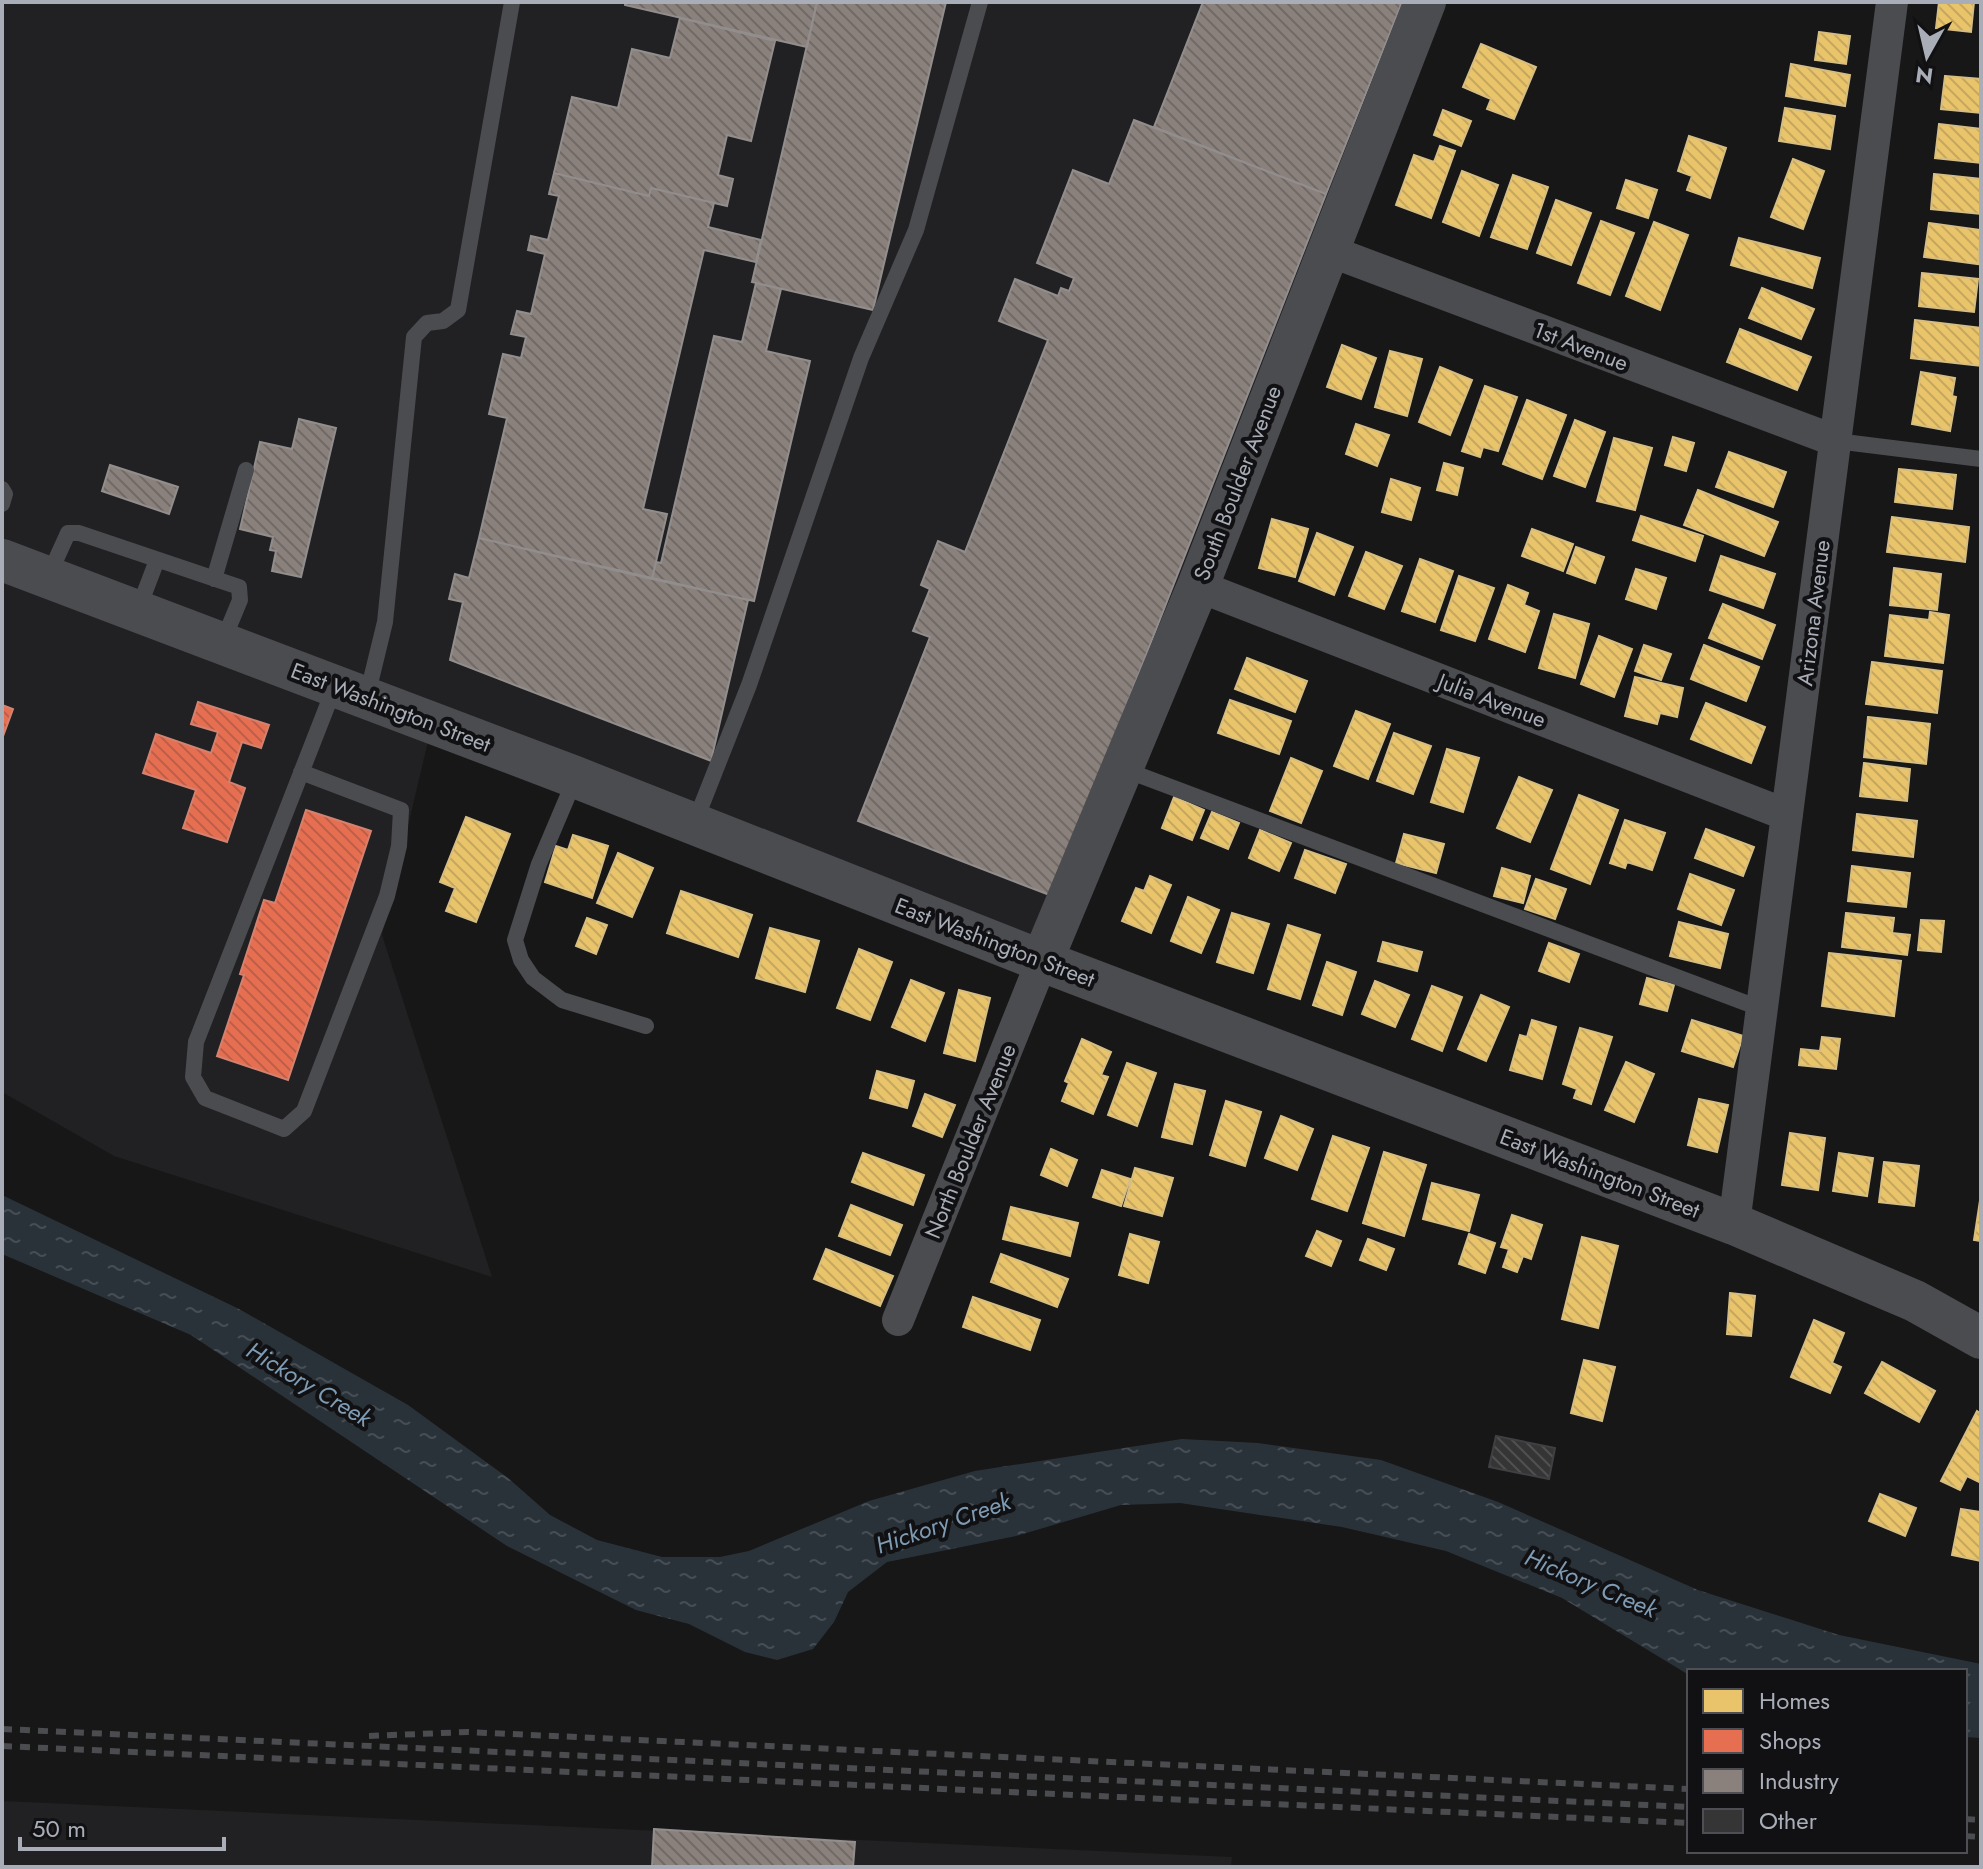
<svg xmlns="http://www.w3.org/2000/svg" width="1983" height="1869" viewBox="0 0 1983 1869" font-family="Jost,sans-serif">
	<defs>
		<pattern id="water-ripples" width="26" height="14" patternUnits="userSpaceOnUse" patternTransform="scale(2)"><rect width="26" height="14" fill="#2a3239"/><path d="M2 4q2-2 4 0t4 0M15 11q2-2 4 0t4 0" fill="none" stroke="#464d54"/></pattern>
		<pattern id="homes-back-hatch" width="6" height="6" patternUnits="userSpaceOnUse" patternTransform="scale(2)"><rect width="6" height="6" fill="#e9c46a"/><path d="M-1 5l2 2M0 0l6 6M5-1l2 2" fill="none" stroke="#c4a760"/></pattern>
		<pattern id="shops-back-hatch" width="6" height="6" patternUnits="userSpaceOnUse" patternTransform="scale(2)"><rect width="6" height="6" fill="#e76f51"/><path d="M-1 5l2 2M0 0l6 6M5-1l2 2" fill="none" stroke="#ba604a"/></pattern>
		<pattern id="industry-back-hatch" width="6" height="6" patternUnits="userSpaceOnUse" patternTransform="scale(2)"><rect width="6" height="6" fill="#8a817c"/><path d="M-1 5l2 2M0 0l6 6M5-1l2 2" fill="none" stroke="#706a67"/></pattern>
		<pattern id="building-back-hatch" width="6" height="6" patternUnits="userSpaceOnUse" patternTransform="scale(2)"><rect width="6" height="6" fill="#353536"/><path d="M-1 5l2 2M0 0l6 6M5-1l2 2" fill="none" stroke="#4f5051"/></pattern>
	</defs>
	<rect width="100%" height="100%" fill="#171717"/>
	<!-- built -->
	<path fill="#212123" d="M2 2H1427L1033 945 2 553Z
		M2 569 431 729 382 935 492 1277 114 1156 2 1092Z
		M2 1801 1232 1857 1231 1867H2Z"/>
	<!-- water -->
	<path fill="url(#water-ripples)" d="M2 1195 239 1309 408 1405 508 1478 550 1515 597 1540 662 1557H720L749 1551 869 1501 975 1471 1182 1439 1258 1443 1381 1460 1498 1502 1698 1590 1839 1635 1981 1664V1738L1965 1737V1671H1689V1675L1562 1598 1446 1551 1342 1527 1180 1503 1121 1505 1016 1536 887 1562 848 1592 834 1622 813 1649 777 1660 745 1652 689 1624 636 1610 507 1546 191 1335 2 1254Z"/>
	<!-- homes -->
	<path fill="url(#homes-back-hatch)" stroke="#d6bd81" stroke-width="2" d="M1939 2H1974L1971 32 1936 28Z
		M1819 32 1850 36 1846 64 1815 60Z
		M1481 44 1536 67 1514 119 1487 109 1491 99 1463 87Z
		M1791 64 1850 75 1845 106 1786 96Z
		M1945 76 1981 79V113L1941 109Z
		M1785 108 1835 116 1830 149 1779 141Z
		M1443 110 1471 121 1461 146 1434 135Z
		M1939 124 1981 129V163L1935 158Z
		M1689 136 1726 148 1710 198 1687 190 1692 176 1678 171Z
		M1440 146 1455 151 1431 218 1396 205 1414 155 1434 162Z
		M1793 159 1824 171 1803 229 1771 217Z
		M1462 171 1498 185 1479 236 1443 222Z
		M1934 174 1981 179V214L1931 209Z
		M1513 175 1548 187 1527 249 1491 237Z
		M1626 180 1657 190 1648 218 1617 208Z
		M1556 200 1591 213 1571 265 1537 253Z
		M1601 221 1634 233 1610 295 1578 283Z
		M1654 222 1688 235 1660 310 1626 296Z
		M1929 223 1981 230 1978 264 1924 257Z
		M1739 238 1820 258 1812 288 1731 265Z
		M1922 273 1978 279 1974 312 1919 306Z
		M1762 288 1814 309 1801 339 1749 318Z
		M1915 320 1981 328V366L1911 358Z
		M1740 329 1811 357 1797 390 1727 362Z
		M1342 345 1376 358 1361 399 1327 387Z
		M1390 351 1422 359 1407 416 1375 407Z
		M1440 367 1472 380 1450 435 1419 422Z
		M1921 372 1955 378 1952 396 1956 397 1950 431 1912 424Z
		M1485 386 1517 397 1498 451 1483 447 1480 457 1462 451Z
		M1527 400 1566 415 1542 479 1503 464Z
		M1575 420 1605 432 1585 487 1554 476Z
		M1356 424 1389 435 1377 466 1346 454Z
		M1673 437 1694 443 1686 471 1665 465Z
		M1614 438 1652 448 1635 510 1597 501Z
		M1729 452 1786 472 1773 507 1716 487Z
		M1444 463 1463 468 1457 495 1437 490Z
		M1899 469 1956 475 1952 509 1895 502Z
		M1391 479 1420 488 1411 520 1382 512Z
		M1698 490 1778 522 1764 556 1684 525Z
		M1641 516 1703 536 1695 561 1633 540Z
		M1892 517 1969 527 1965 562 1887 552Z
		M1272 519 1308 529 1295 577 1259 568Z
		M1532 529 1573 544 1563 571 1522 556Z
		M1317 533 1353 547 1334 595 1299 581Z
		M1576 547 1604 557 1595 583 1567 573Z
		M1366 552 1402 566 1384 609 1349 596Z
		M1721 556 1775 574 1763 608 1710 590Z
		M1420 559 1453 571 1435 622 1402 611Z
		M1894 568 1941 574 1937 610 1890 605Z
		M1636 569 1666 578 1656 609 1626 599Z
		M1459 576 1494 588 1475 641 1441 630Z
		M1508 585 1528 593 1524 605 1539 611 1525 652 1489 639Z
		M1723 604 1775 625 1762 659 1709 638Z
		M1930 612 1949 615 1943 663 1885 656 1890 615 1929 620Z
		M1554 614 1589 624 1575 678 1539 668Z
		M1599 636 1632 649 1614 697 1581 684Z
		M1644 645 1671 654 1661 680 1635 671Z
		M1704 645 1759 667 1746 701 1691 679Z
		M1247 658 1307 681 1295 712 1235 689Z
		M1872 662 1942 671 1937 713 1866 704Z
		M1635 677 1683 688 1677 717 1660 713 1657 724 1625 716Z
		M1230 700 1291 721 1279 754 1218 733Z
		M1706 703 1765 727 1751 763 1691 739Z
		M1356 711 1390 724 1368 779 1334 766Z
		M1868 717 1930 724 1926 764 1864 757Z
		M1394 733 1431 746 1413 794 1377 781Z
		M1447 749 1479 758 1463 812 1431 802Z
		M1291 758 1322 771 1301 823 1270 811Z
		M1864 763 1910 769 1907 801 1860 796Z
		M1519 777 1552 790 1530 842 1497 828Z
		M1579 795 1618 810 1590 884 1551 869Z
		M1174 797 1204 810 1192 840 1162 828Z
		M1212 812 1239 823 1228 849 1201 838Z
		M1857 814 1917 821 1913 857 1853 850Z
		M466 817 510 834 476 922 446 911 455 888 440 882Z
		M1625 820 1665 833 1652 870 1627 862 1625 868 1610 863Z
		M1706 829 1754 847 1743 876 1695 858Z
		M1260 830 1291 843 1279 871 1249 858Z
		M1404 834 1444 844 1436 873 1396 863Z
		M573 835 608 846 592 898 545 882 556 846 568 850Z
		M1305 850 1346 864 1335 893 1295 878Z
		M618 853 653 868 632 917 597 903Z
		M1852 866 1910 873 1906 907 1848 901Z
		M1502 868 1530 876 1523 903 1494 896Z
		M1690 874 1734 890 1721 925 1678 909Z
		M1150 876 1171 885 1151 933 1122 921 1136 888 1144 891Z
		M1536 879 1566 889 1555 919 1525 909Z
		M681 891 752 915 738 957 667 933Z
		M1188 897 1219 910 1201 953 1171 941Z
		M1232 913 1269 924 1253 973 1217 962Z
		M1846 913 1894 918 1892 933 1910 935 1907 955 1842 947Z
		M587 918 607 925 596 954 576 946Z
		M1921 920 1944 921 1941 952 1918 950Z
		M1679 922 1728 934 1720 968 1670 956Z
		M1288 925 1320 935 1300 999 1268 989Z
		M770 928 819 941 805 992 756 978Z
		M1383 942 1422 952 1417 971 1378 961Z
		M1549 943 1579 954 1569 982 1539 971Z
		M859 949 892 962 870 1020 837 1008Z
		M1829 953 1901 961 1894 1016 1822 1006Z
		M1327 962 1356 972 1342 1015 1313 1005Z
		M1647 978 1674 985 1667 1011 1640 1004Z
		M911 980 944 993 925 1041 892 1027Z
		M1375 981 1409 995 1395 1027 1362 1014Z
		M1432 986 1462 997 1442 1051 1412 1039Z
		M959 990 990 998 975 1061 944 1053Z
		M1481 995 1509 1007 1486 1061 1458 1049Z
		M1532 1020 1556 1027 1542 1079 1510 1070 1520 1035 1527 1037Z
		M1692 1020 1743 1036 1733 1067 1682 1051Z
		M1580 1028 1612 1037 1591 1104 1574 1098 1577 1089 1563 1084Z
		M1822 1037 1840 1039 1836 1069 1799 1065 1801 1049 1820 1051Z
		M1082 1039 1111 1052 1101 1075 1108 1077 1093 1114 1062 1101 1069 1083 1065 1081Z
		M1626 1062 1654 1074 1634 1122 1605 1110Z
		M1127 1063 1156 1073 1137 1126 1108 1115Z
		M877 1071 914 1081 907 1108 870 1098Z
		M1175 1084 1205 1091 1192 1144 1162 1137Z
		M925 1094 955 1105 942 1137 913 1126Z
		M1699 1099 1728 1105 1717 1152 1688 1145Z
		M1226 1101 1261 1112 1245 1166 1210 1155Z
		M1281 1116 1313 1129 1297 1170 1265 1158Z
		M1790 1133 1825 1138 1818 1190 1782 1185Z
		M1333 1136 1369 1148 1347 1211 1312 1199Z
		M1051 1149 1077 1160 1067 1186 1041 1175Z
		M1384 1152 1426 1165 1404 1236 1363 1223Z
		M863 1153 924 1175 913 1205 852 1182Z
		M1839 1153 1873 1158 1867 1196 1833 1191Z
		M1884 1162 1919 1166 1914 1206 1879 1202Z
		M1135 1168 1173 1178 1162 1216 1124 1206Z
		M1102 1170 1130 1179 1121 1206 1093 1197Z
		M1432 1183 1479 1195 1469 1231 1423 1219Z
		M1981 1194V1241L1974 1240Z
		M851 1205 902 1225 890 1255 839 1236Z
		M1011 1207 1078 1223 1070 1256 1003 1239Z
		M1512 1215 1542 1225 1531 1259 1523 1256 1517 1272 1503 1267 1509 1249 1501 1247Z
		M1317 1231 1341 1241 1331 1266 1306 1256Z
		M1130 1234 1159 1242 1148 1283 1119 1275Z
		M1469 1234 1495 1243 1485 1273 1459 1264Z
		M1582 1237 1618 1246 1598 1328 1562 1319Z
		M1368 1239 1394 1249 1386 1270 1360 1260Z
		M826 1249 893 1276 880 1306 814 1279Z
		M1001 1254 1068 1279 1057 1307 991 1282Z
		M1730 1293 1755 1296 1751 1336 1727 1334Z
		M973 1297 1040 1320 1030 1350 963 1327Z
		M1814 1320 1844 1333 1832 1363 1841 1367 1830 1393 1791 1377Z
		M1584 1360 1615 1367 1602 1421 1571 1413Z
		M1882 1362 1935 1391 1919 1422 1865 1393Z
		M1977 1411 1981 1414V1483L1967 1476 1960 1490 1941 1481Z
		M1880 1494 1916 1508 1905 1536 1869 1521Z
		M1961 1509 1981 1512V1561L1952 1555Z"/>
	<!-- shops -->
	<path fill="url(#shops-back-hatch)" stroke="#d48270" stroke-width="2" d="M198 702 269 725 261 748 242 742 229 782 245 788 227 842 183 828 196 790 143 773 156 734 211 753 218 732 191 724Z
		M2 705 13 709 2 739Z
		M306 810 371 831 288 1080 217 1056 244 975 240 974 264 900 275 903Z"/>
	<!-- industry -->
	<path fill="url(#industry-back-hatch)" stroke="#938e8e" stroke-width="2" d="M625 2H817L807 47 625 5Z
		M817 2H946L873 310 752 282Z
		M1203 2H1402L1326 194 1154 127Z
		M680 18 775 41 751 141 727 135 718 175 733 179 727 206 651 188 649 196 554 173 572 97 618 108 632 49 670 58Z
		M1134 120 1326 194 1052 896 858 821 930 637 913 631 930 589 921 585 938 541 965 552 1048 340 999 321 1015 279 1058 296 1061 288 1069 291 1074 278 1037 263 1073 170 1109 184Z
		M554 173 649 196 651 188 714 203 708 227 761 240 756 262 704 250 643 509 667 514 652 579 479 538 507 418 489 414 503 354 521 358 526 337 511 334 517 311 531 314 545 254 528 250 531 236 548 240 559 196 549 194Z
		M756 283 781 289 766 351 810 361 754 601 652 579 656 562 661 563 714 336 742 342Z
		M299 419 336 428 301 577 272 571 276 551 270 550 273 537 240 529 260 442 292 449Z
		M110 465 178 487 169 514 102 491Z
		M479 538 748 600 711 761 450 660 463 602 449 599 455 574 469 578Z
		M654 1829 855 1842 853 1867H652Z"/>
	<!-- building -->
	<path fill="url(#building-back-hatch)" stroke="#3f4043" stroke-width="2" d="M1496 1436 1555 1448 1549 1479 1489 1467Z"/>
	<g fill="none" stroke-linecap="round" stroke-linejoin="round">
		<!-- service -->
		<path stroke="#4b4c50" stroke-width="16" d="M1836 441 1981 459
			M2 489 5 494 2 504
			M48 577 68 533H79L239 587 240 600 223 641
			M214 579 246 470
			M138 610 157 560
			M367 696 385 622 414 337 427 323 443 321 458 310 512 2
			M1123 769 1762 1009
			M301 772 401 810 399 846 387 896 304 1111 284 1129 205 1098 193 1077 196 1042 335 686
			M575 779 539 864 515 940 521 960 533 978 562 1000 646 1026
			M695 822 749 685 861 358 916 230 980 2"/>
		<!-- minor -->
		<path stroke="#4b4c50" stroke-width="32" d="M1327 250 1836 441
			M1198 586 1787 815
			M1734 1224 1892 2
			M898 1320 1042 961"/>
		<!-- tertiary -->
		<path stroke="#4b4c50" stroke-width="42" d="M2 560 575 777 1042 961 1734 1224 1915 1301 1981 1338
			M1042 961 1198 586 1425 2"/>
		<!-- rail -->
		<path stroke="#4b4c4f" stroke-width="6" stroke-dasharray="10 8" stroke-linecap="butt" d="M2 1729 1689 1807
			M369 1736 468 1732 1689 1789
			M2 1746 1689 1823
			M1965 1819 1981 1820
			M1965 1836 1981 1837"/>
	</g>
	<g text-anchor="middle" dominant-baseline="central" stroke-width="8" stroke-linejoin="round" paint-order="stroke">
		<!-- street labels -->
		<g font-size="22" fill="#a8adb8" stroke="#111113">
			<text transform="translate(1581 346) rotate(21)">1st Avenue</text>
			<text transform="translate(1237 483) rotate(-69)">South Boulder Avenue</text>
			<text transform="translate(1813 613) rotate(-83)">Arizona Avenue</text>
			<text transform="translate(1492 700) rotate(21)">Julia Avenue</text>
			<text transform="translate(391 707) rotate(21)">East Washington Street</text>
			<text transform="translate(995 942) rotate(21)">East Washington Street</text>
			<text transform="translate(970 1141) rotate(-68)">North Boulder Avenue</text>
			<text transform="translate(1600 1173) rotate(21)">East Washington Street</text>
		</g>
		<!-- water labels -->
		<g font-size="24" font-style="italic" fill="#7f9bb3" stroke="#111113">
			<text transform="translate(309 1384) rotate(31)">Hickory Creek</text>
			<text transform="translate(943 1523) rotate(-19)">Hickory Creek</text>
			<text transform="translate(1591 1583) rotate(23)">Hickory Creek</text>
		</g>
	</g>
	<!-- border -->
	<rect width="1983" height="1869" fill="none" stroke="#a8adb8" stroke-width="8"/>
	<!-- legend -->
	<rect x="1687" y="1669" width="280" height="184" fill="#111113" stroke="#4d4f55" stroke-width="2"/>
	<rect x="1703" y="1689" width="40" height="24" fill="#e9c46a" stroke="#4d4f55" stroke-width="2"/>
	<text x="1759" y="1709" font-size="24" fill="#a8adb8">Homes</text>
	<rect x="1703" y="1729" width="40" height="24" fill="#e76f51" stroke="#4d4f55" stroke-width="2"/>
	<text x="1759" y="1749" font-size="24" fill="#a8adb8">Shops</text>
	<rect x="1703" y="1769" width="40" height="24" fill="#8a817c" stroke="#4d4f55" stroke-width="2"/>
	<text x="1759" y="1789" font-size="24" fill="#a8adb8">Industry</text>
	<rect x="1703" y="1809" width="40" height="24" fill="#353536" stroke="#4d4f55" stroke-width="2"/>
	<text x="1759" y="1829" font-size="24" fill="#a8adb8">Other</text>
	<!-- north arrow -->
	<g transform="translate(1927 56) rotate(188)" stroke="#111113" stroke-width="6" paint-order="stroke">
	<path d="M0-6L14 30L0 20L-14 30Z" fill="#a8adb8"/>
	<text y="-12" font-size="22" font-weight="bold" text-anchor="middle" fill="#a8adb8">N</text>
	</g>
	<!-- scale -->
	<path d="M20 1837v12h204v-12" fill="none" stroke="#a8adb8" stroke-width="4"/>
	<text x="32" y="1837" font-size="24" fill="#a8adb8" stroke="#111113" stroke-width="6" paint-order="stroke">50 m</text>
</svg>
